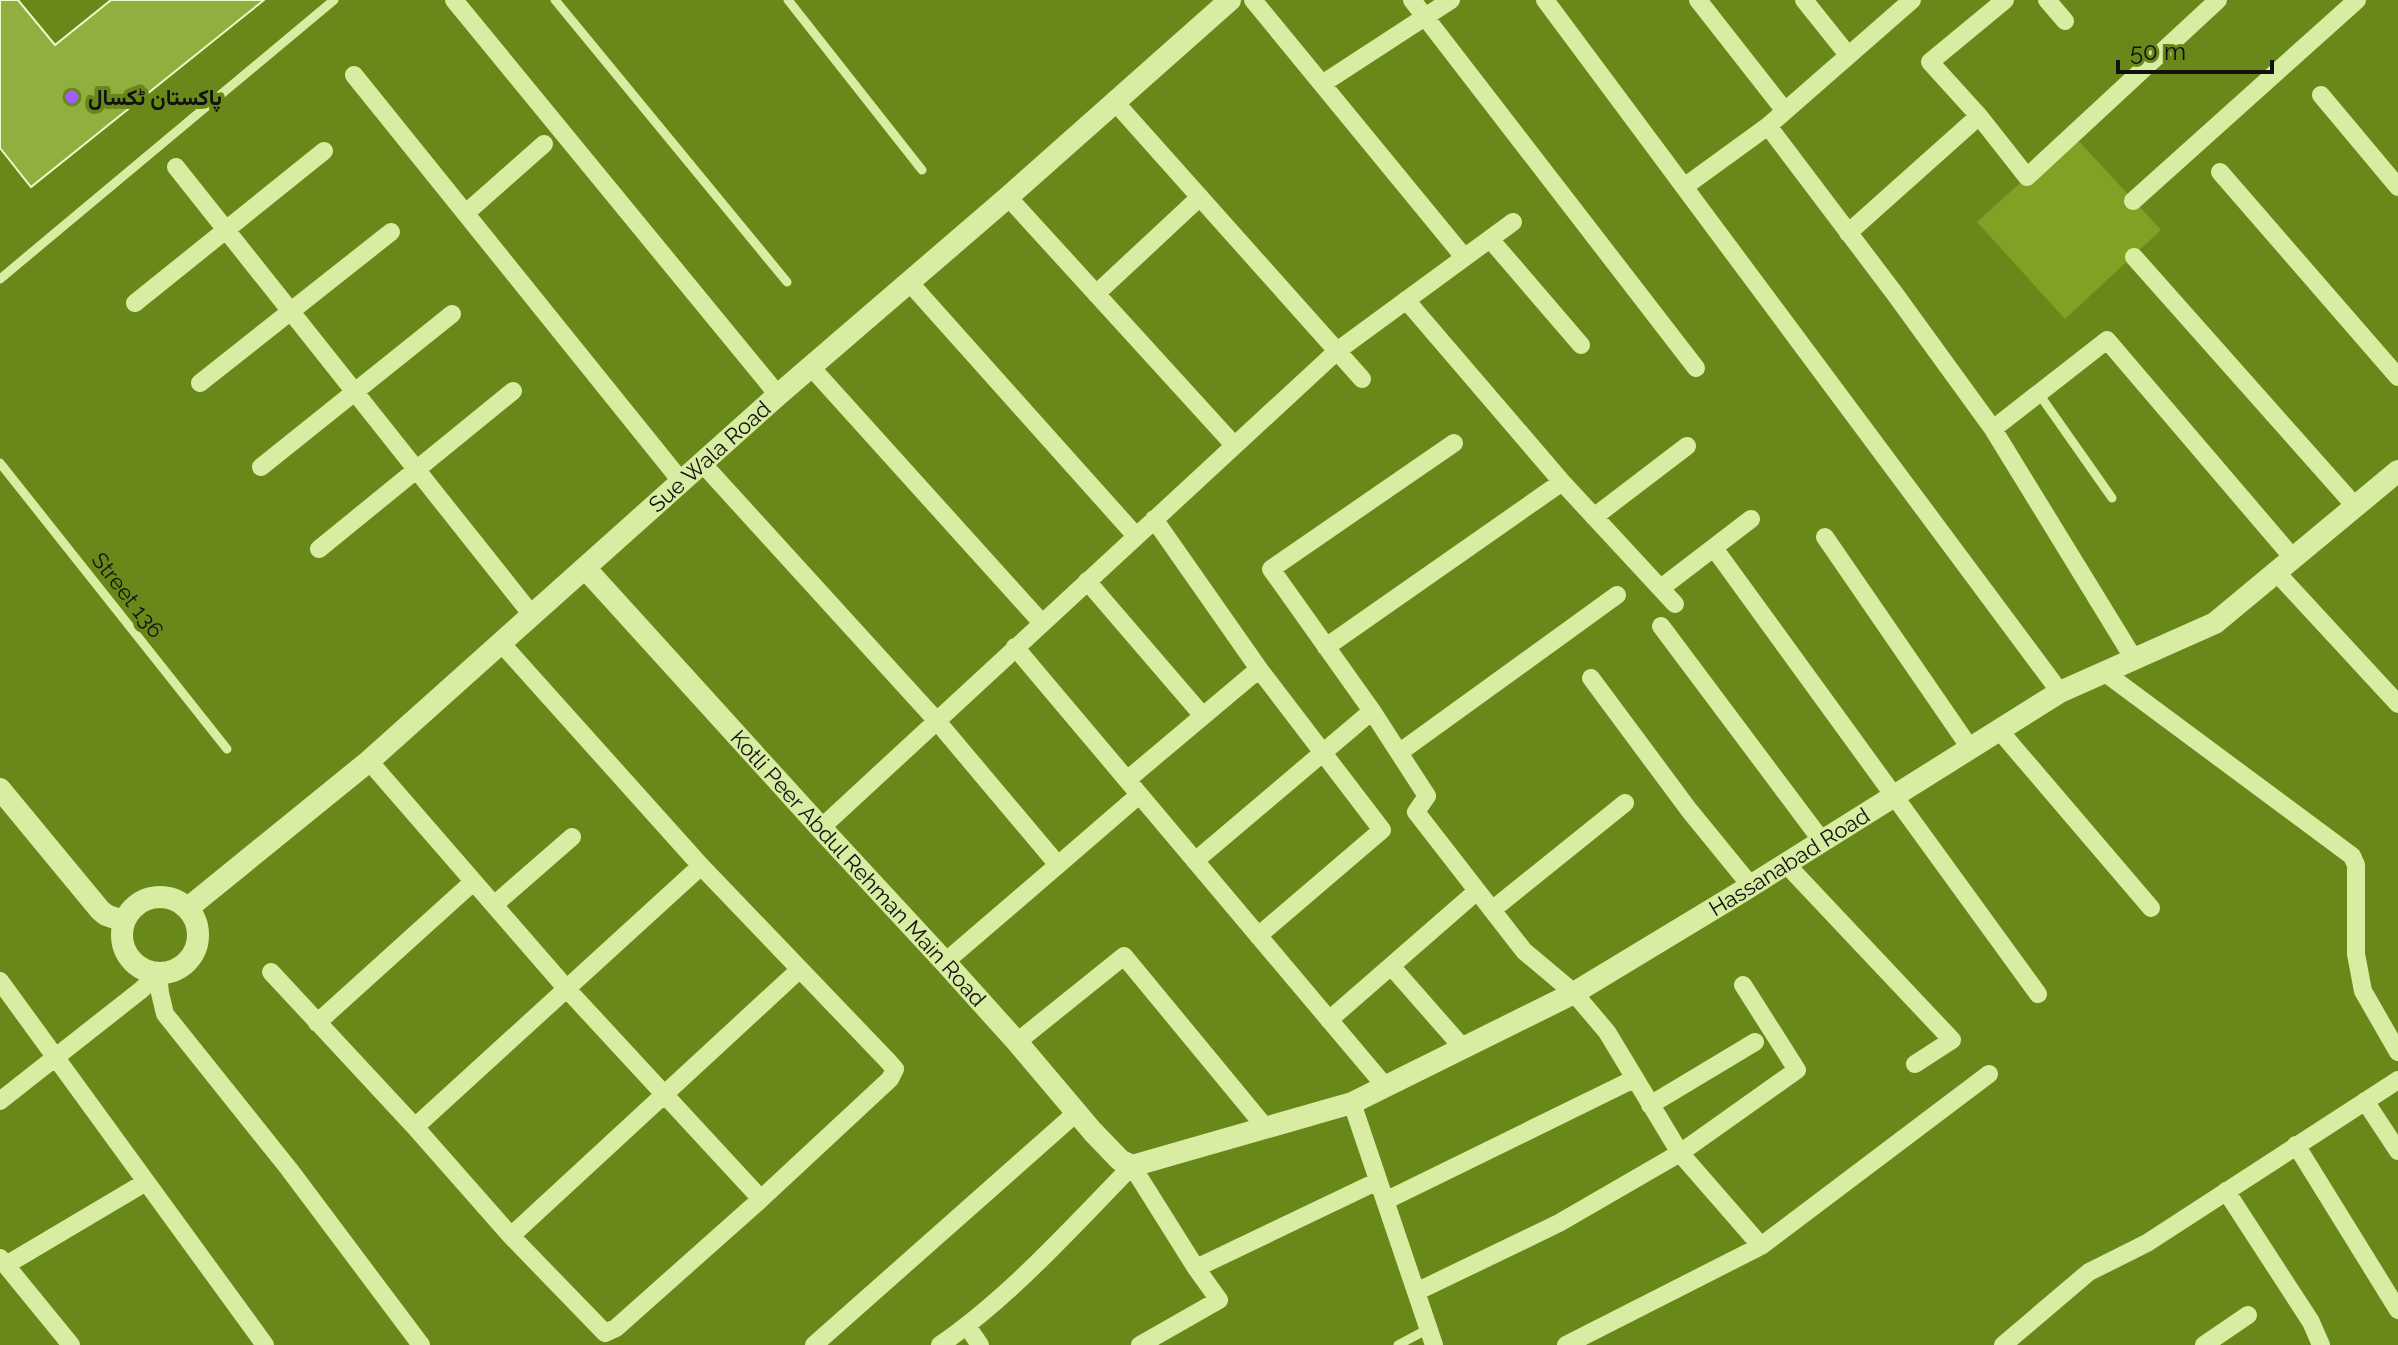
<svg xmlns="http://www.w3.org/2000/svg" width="2398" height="1345" viewBox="0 0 2398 1345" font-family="Raleway,Vazirmatn,sans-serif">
	<rect width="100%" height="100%" fill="#69881a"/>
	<!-- green -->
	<path fill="#80a123" d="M2073 135 2161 230 2065 319 1977 222Z"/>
	<!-- building -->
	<path fill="#90af3e" stroke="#ecf9c8" stroke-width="2" d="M0 0H18L55 45 111 0H264L31 187 0 148Z"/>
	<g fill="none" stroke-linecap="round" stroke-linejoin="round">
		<!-- service -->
		<path stroke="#d9eda2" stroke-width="9" d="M555 0 787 282
			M788 0 922 170
			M0 279 334 0
			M2039 394 2112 498
			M0 463 227 749
			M1398 1345 1428 1329"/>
		<!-- minor -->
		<path stroke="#d9eda2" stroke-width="18" d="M454 0 778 395
			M1253 0 1464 257
			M1412 0 1696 368
			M1545 0 2060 692
			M1698 0 1785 111
			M1804 0 1848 55
			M1912 0 1768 126 1895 294 1993 429 2134 659
			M2047 0 2065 21
			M354 75 681 481
			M1322 84 1451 0
			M2321 95 2398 187
			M1115 102 1362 379
			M1979 116 1930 62 2005 0
			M176 167 532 615
			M2220 172 2398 377
			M1684 187 1768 126
			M1008 197 1234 445
			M2133 201 2357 0
			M466 213 544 144
			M1848 233 1979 116 2027 177 2218 0
			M1490 239 1581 345
			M2134 257 2355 506
			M909 282 1136 536
			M1096 294 1200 197
			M1406 300 1562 482 1675 604
			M135 303 324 151
			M811 367 1042 623
			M200 383 391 232
			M1993 429 2107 340 2293 558
			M702 463 936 720 1058 865 945 962
			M261 467 452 314
			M1594 517 1687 446
			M1825 537 1970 748
			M1714 548 2038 994
			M319 549 513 391
			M2276 572 2398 704
			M1087 581 1203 716
			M1661 588 1751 519
			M1661 626 1822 841
			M1015 647 1385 1086
			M1326 647 1562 482
			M2104 672 2352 856 2356 865V954L2363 991 2398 1052
			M1591 678 1689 810 1751 886
			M1372 711 1271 569 1454 443
			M1999 730 2151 908
			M1400 752 1617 595
			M369 761 566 988 761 1199
			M1127 780 1259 669 1154 519
			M821 828 1337 351 1513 222
			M1195 861 1372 711 1427 796 1416 812 1524 951 1574 993 1607 1032 1680 1153 1761 1246
			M1786 864 1952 1040 1915 1064
			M1058 865 1139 795
			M494 905 572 837
			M1492 910 1625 803
			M1258 936 1382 830 1259 669
			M1391 966 1463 1048
			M271 972 415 1127 511 1236 605 1333 616 1328 761 1199 890 1079 895 1069 887 1060 701 866 501 643
			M158 974 160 993 165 1014 289 1169 421 1345
			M0 981 265 1345
			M1329 1020 1477 891
			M317 1023 473 882
			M1017 1042 1124 956 1266 1128
			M0 1101 141 990 158 974
			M2365 1101 2398 1151
			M1352 1103 1434 1345
			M1650 1105 1755 1042
			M415 1127 701 866
			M2296 1145 2398 1310
			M2226 1191 2311 1322 2321 1345
			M1385 1201 1634 1079
			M511 1236 799 970
			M0 1258 71 1345
			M6 1265 146 1182
			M1416 1292 1559 1223 1680 1153 1797 1070 1743 985
			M967 1326 980 1345
			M814 1345 1076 1113
			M940 1345C1012 1295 1071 1228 1132 1166L1196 1268 1378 1181
			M1140 1345 1219 1300 1196 1268
			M1566 1345 1761 1246 1989 1074
			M2003 1345 2089 1272 2147 1243 2398 1080
			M2204 1345 2248 1315"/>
		<!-- tertiary -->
		<g stroke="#d9eda2" stroke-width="22">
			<path id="s1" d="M585 568 821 828 945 962 1017 1042 1093 1132 1120 1160 1132 1166 1352 1103 1574 993 1741 892 2060 692 2215 623 2398 471"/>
			<path d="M0 789 100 910 106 915 123 921"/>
			<circle cx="160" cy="935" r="38"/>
			<path id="s2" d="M188 908 369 761 778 395 1008 197 1230 0"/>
		</g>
	</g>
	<!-- markers -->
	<circle fill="#a35eff" stroke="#69881a" stroke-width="3" cx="72" cy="97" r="8"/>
	<g text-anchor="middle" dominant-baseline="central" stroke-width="8" stroke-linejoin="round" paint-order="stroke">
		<!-- poi labels -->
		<g font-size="22" font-weight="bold" fill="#111" stroke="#69881a" text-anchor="start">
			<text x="88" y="97">پاکستان ٹکسال</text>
		</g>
		<!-- street labels -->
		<g font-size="22" fill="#111" stroke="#69881a">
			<text stroke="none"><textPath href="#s2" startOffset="690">Sue Wala Road</textPath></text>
			<text transform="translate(128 595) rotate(52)">Street 136</text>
			<text stroke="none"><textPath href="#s1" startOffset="1540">Hassanabad Road</textPath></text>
			<text stroke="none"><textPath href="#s1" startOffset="406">Kotli Peer Abdul Rehman Main Road</textPath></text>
		</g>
	</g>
	<!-- scale -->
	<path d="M2118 60v12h154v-12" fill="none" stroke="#111111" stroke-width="4"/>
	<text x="2130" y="60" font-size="24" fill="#111111" stroke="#69881a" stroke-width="6" paint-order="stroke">50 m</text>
</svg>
